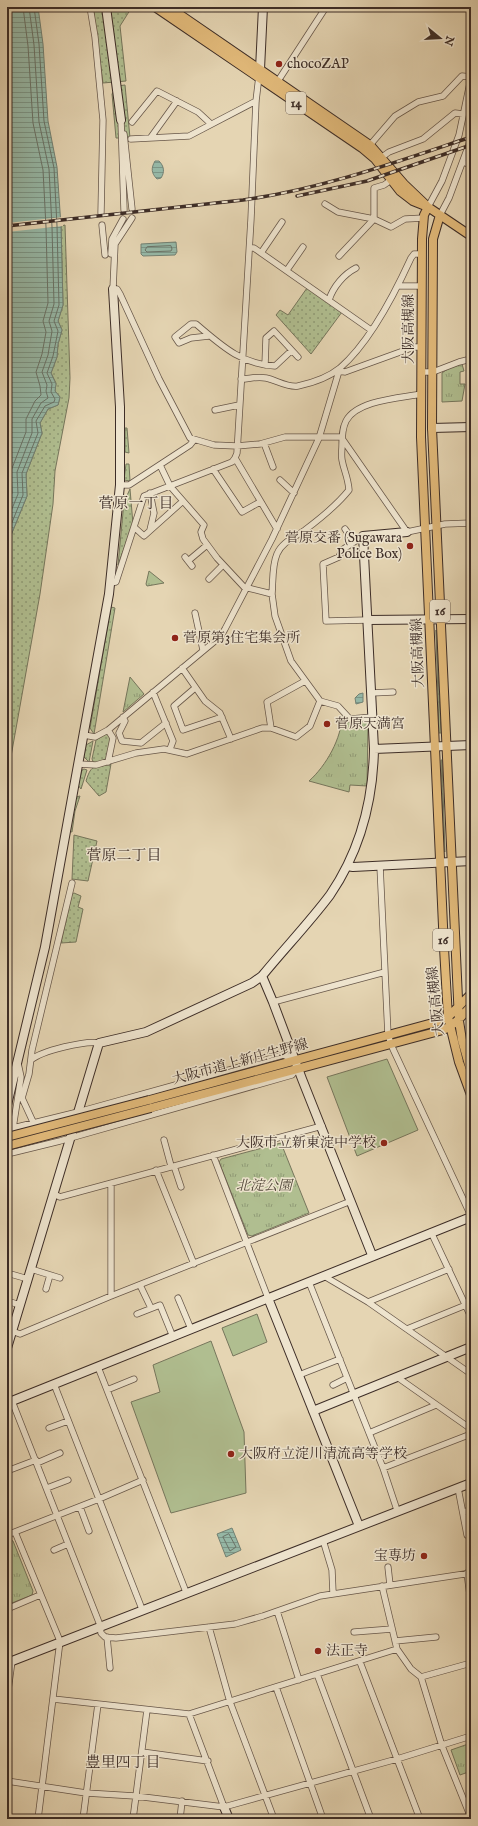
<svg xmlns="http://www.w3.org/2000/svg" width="478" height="1826" viewBox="0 0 478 1826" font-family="'IM FELL English','Noto Serif JP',serif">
	<defs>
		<pattern id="grass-dots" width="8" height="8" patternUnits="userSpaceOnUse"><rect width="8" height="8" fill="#b0be90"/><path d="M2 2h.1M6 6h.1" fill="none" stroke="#909b76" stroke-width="1.8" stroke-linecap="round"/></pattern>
		<pattern id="park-tufts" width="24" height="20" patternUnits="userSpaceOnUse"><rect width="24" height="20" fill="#b0be90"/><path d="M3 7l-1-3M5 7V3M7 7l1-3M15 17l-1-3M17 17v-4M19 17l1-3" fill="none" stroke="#909b76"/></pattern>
		<pattern id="water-rules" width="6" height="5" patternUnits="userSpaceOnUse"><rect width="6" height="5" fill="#96b9a8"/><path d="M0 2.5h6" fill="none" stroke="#7c9789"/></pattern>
	</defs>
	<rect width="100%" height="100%" fill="#e5d5b3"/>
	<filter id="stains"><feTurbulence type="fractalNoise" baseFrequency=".005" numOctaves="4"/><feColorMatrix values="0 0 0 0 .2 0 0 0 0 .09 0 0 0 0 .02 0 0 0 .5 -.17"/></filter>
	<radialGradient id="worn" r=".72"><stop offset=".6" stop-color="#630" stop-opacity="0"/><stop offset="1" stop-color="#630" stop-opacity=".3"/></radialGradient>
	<!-- grass -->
	<path fill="url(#grass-dots)" stroke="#76765c" d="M93 7H132L120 26 126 81 103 83Z
		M125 85 130 138H116L112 94 117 86Z
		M65 225 70 378 69 398 55 471 53 504 40 594 7 779V545L27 496 26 474 42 433 40 423 48 409 58 405 60 397 55 391 56 383 51 373 57 357 58 344 62 330 58 321 63 305 61 226Z
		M307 288 342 312 311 354 276 315 280 310 288 315Z
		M125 428H127L129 453 125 452Z
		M126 464H129L130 481 124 480Z
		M130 489 133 524 118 565 124 502Z
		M111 607 115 608 94 734 90 728Z
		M436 630V631L441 733H439Z
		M106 734H108L111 739 108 759 94 764 92 759 96 740Z
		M93 741 89 762 84 757 86 745Z
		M441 760H442L445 852 444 851Z
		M111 764 106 792 99 796 86 781C92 762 94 769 111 764Z
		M84 769 87 770 81 789 78 785 82 770Z
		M80 796 75 811 72 832 68 831 76 797Z
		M74 835 97 841 88 881 72 879Z
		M74 893 81 896 78 907 83 909 76 942 61 943 72 894Z"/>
	<!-- park -->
	<path fill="url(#park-tufts)" stroke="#76765c" d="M462 364 464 371 460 372V384H465L462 401 442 402V373L449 368Z
		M149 571 164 583 147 586 146 584Z
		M130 677 144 694 123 712Z
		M342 715 348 722 365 721 368 724 367 786 350 785 349 792 309 781C326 766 342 738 342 715Z
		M281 1143 309 1213 252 1236 248 1235 219 1162 221 1159Z
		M9 1539 13 1541 33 1591 32 1595 7 1605V1540Z
		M471 1743V1771L460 1775 451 1750Z"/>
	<!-- pitch -->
	<path fill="#b0be90" stroke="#76765c" d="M387 1059 418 1130 357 1156 327 1077Z
		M257 1314 267 1342 233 1356 222 1328Z
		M211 1341 244 1432 246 1493 171 1513 131 1402 160 1392 153 1365Z"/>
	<!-- water -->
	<path fill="url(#water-rules)" stroke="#728174" d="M7 7H38L43 44 48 121 57 167 61 226 63 305 58 321 62 330 58 344 57 357 51 373 56 384 55 391 60 397 58 405 48 409 40 423 42 433 26 474 27 496 7 545Z
		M155 161H159C164 166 165 172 161 178L157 179C151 173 151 168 155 161Z
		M176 242 177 252 175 255 143 256 141 254V244Z
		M363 693V702L356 704 355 698 359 694Z
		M232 1528 241 1550 226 1557 217 1534Z"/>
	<!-- pier -->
	<path fill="#e5d5b3" d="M63 217V226L7 232V223Z"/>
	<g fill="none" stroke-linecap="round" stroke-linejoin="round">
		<!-- shore -->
		<path stroke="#6a7368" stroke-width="1" d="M171 246 172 249 171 251 147 252 145 250 147 247Z
			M7 506 12 493 11 471 26 432V419L35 401 41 395 40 386 36 372 42 354 46 332 43 321 48 303 46 227 43 170 33 123 28 46 23 7
			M7 521 18 494 17 472 32 433V419L41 403 48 398 46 391 47 385 42 372 48 355 52 331 49 321 54 304 52 227 49 169 39 122 34 45 29 7
			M7 535 23 495 22 473 38 433 36 421 45 406 54 402 55 399 51 392 52 384 47 373 53 356 58 331 54 321 59 305 57 226 54 168 44 121 39 44 34 7
			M229 1534 236 1547 230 1551 223 1537Z"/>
		<!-- street casing -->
		<g stroke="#67574a" stroke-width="7">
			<path id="street" d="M90 7 95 37 103 120 101 213
				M276 84 326 7
				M121 120 124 210
				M132 122 157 91 198 112 211 124
				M124 134 132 209
				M151 137 177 101
				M131 139 189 136 256 101
				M370 145 395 116 418 102 443 96 462 76 471 77
				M382 157 389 152 423 139 455 113 463 114
				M463 162 471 165
				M325 204 338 212 374 219 391 227 405 219 424 218
				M428 207 442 181 459 135 471 78
				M440 215 449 198 471 139
				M102 225 105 255
				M250 248H254L371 330
				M261 253 282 222
				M111 254 112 239 123 219
				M339 256 374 219V188L384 185 391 180
				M287 270 303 247
				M398 286H422
				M113 289H117L120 294 159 379 190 438 214 445 237 446 260 444 285 437H341L407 532 445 524 471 523
				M113 289 115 244 132 218
				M329 300C333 287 344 274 356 268
				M209 336 191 338 179 343 175 337 191 324H196C221 345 240 364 275 366L291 351
				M265 365 266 338 274 331 298 357
				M340 368 339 371 345 372 414 347H422
				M422 372H433L459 362 471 359
				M241 379C249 379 257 376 266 378 276 380 288 388 298 386 312 383 329 377 340 368 369 343 395 293 411 258L414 254H422
				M215 410 239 405
				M264 443 273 467
				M235 458 277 529
				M160 465 170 486 204 525 201 532 203 539 217 558 244 587 272 594 275 616 291 661 318 698 320 701 338 706 350 719 372 717
				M213 469 242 512 260 502
				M280 480 294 493
				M120 485H129L190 445 194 440
				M150 493 154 513 150 530
				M134 527 144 536 183 501
				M345 529 354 542
				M363 536 342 550 339 557 323 564 326 621 368 620
				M185 557 192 566
				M188 561 207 545
				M209 579 223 565
				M110 583 116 582 144 496 232 462 235 458 237 453 251 219 256 101 259 76
				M272 594C273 582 272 565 277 554 282 542 295 537 305 530 321 518 337 505 349 490 348 477 344 471 342 460 341 455 342 450 342 445 342 437 342 429 346 421 357 400 401 398 421 394
				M195 613 203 650
				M182 668 205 701 220 713 231 739
				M195 688 174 706 183 730 222 717
				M153 692 173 741 170 749
				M371 693 393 692
				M123 717 125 721 119 733 122 741 141 743 166 723
				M271 728 267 702 305 681
				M108 730 113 738 108 762
				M84 735 95 737 108 730 221 636 225 629 272 539 319 438 339 371
				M79 764 96 765 136 753 164 749 187 754 262 728H271L296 737 310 726 320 701
				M380 866 388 1035 393 1049 471 1216
				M273 1002 385 972
				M31 1060C41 1051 86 1040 99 1043
				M34 1124 22 1098 29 1074 32 1050 72 883
				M13 1128 78 1112 283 1055 295 1060
				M164 1140 171 1166
				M7 1146 13 1128 21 1077 18 1063
				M7 1154 60 1141 292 1075 296 1070
				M213 1155 268 1298
				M174 1166 181 1187
				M156 1170 194 1264
				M54 1194 60 1197 322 1126
				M431 1232 471 1317
				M31 1269 60 1278
				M7 1273 28 1279
				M324 1276 368 1302 471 1374
				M309 1282 383 1468 397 1510
				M140 1285 151 1308
				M46 1289 50 1275
				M111 1296V1183
				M178 1298 191 1329
				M7 1301 20 1305
				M368 1302 449 1269
				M137 1314 160 1305 173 1337
				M407 1329 466 1305
				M12 1331 20 1334 32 1329 111 1296 351 1201
				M98 1367 186 1592
				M299 1375 340 1359
				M397 1377 471 1429
				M54 1384 142 1609
				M333 1385 347 1378
				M107 1390 134 1379
				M12 1401 100 1625 101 1633 105 1637 116 1638 235 1624 263 1616 320 1596 471 1573
				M49 1428 68 1421
				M369 1433 436 1405
				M37 1463 60 1453
				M383 1468 471 1434
				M7 1471 36 1460
				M47 1488 68 1480
				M458 1488 467 1535 471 1534
				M80 1507 89 1531
				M463 1513 471 1509
				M15 1532 60 1641 38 1819
				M7 1535 99 1499 143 1480
				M323 1540 332 1570 333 1593
				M54 1550 68 1544
				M388 1567 390 1585
				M467 1573 470 1596 471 1635
				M382 1586 397 1649 411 1669 421 1677 442 1746 471 1818
				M7 1609 40 1595
				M277 1611 299 1680
				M209 1627 230 1702 274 1819
				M354 1632 392 1629
				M107 1637 110 1668
				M395 1641 436 1637
				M360 1662 420 1819
				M317 1674 371 1819
				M421 1677 471 1663
				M276 1687 323 1819
				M7 1698 12 1661
				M53 1699 189 1714 397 1649
				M189 1714 224 1807
				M142 1752 208 1761
				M7 1781 86 1793 135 1796 224 1807 397 1759 471 1736
				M83 1819 98 1704
				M133 1819 147 1710
				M180 1819 182 1801"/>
		</g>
		<!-- secondary casing -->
		<g stroke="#3d2d27" stroke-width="10">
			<path id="secondary" d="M106 7 121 120
				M260 69 263 7
				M432 428 471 427
				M368 620 471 619
				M374 749 471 745
				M347 866 353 867 471 861
				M262 976 273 1002 302 1079 372 1255
				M7 1105 45 947 109 594 120 485V407L113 289
				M268 1298 359 1526
				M7 1348 99 1043 146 1032 252 983 262 976C284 949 309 923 330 895 360 851 373 801 374 749L363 536 407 532
				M7 1403 471 1217
				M313 1411 471 1347
				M7 1663 471 1483
				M224 1807 229 1819"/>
		</g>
		<!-- primary casing -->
		<g stroke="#3d2d27" stroke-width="10">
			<path id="primary" d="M155 7 362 148 375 159 400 191 413 201 428 207 471 236
				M169 7 370 145 404 184 426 205
				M428 207 424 215 422 239 421 437 444 948 448 1017 459 1062 471 1095
				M440 215 433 239 432 428 459 1021 462 1040 471 1072
				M149 1100 440 1021 448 1017 471 994
				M151 1108 443 1030C455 1025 462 1016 471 1006"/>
		</g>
		<!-- street -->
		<use href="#street" stroke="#eee4ce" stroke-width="5.5"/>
		<!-- secondary -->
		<use href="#secondary" stroke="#eee4ce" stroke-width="8"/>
		<!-- primary -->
		<use href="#primary" stroke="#e2ba7a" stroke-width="8"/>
		<!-- rail casing -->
		<g stroke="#3d2d27" stroke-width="3.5">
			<path id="rail" d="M297 196 367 181 471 145
				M7 226 243 200C322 189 396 162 471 137"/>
		</g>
		<!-- rail -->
		<use href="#rail" stroke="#eee4ce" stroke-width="2" stroke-dasharray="6" stroke-linecap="butt"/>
		<!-- primary-bridge casing -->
		<g stroke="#3d2d27" stroke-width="10" stroke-linecap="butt">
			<path id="primary-bridge" d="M7 1137 149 1100
				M7 1146 151 1108"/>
		</g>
		<!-- primary-bridge -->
		<use href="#primary-bridge" stroke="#e2ba7a" stroke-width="8"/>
	</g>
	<!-- markers -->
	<g fill="#8f2418" stroke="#eee4ce" stroke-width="1.5">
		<circle cx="279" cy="64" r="4"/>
		<circle cx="410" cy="546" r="4"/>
		<circle cx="175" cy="638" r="4"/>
		<circle cx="327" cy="724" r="4"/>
		<circle cx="384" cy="1143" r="4"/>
		<circle cx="231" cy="1454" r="4"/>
		<circle cx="424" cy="1556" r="4"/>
		<circle cx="318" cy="1651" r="4"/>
	</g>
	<g text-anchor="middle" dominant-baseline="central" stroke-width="3" stroke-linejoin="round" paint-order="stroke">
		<!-- shield labels -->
		<g fill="#eee4ce" stroke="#726459" stroke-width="1">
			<rect x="286" y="92" width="20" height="22" rx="3"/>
			<rect x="430" y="600" width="20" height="22" rx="3"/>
			<rect x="433" y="929" width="20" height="22" rx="3"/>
		</g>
		<g font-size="13" font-weight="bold" fill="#3d2d27">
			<text x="296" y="103">14</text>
			<text x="440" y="611">16</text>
			<text x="443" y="940">16</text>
		</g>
		<!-- poi labels -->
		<g font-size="14" fill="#3d2d27" stroke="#eee4ce" text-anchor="start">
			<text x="287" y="64">chocoZAP</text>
			<text x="402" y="538" text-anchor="end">菅原交番 (Sugawara<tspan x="402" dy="16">Police Box)</tspan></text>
			<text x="183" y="638">菅原第3住宅集会所</text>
			<text x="335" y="724">菅原天満宮</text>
			<text x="376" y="1143" text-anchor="end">大阪市立新東淀中学校</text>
			<text x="239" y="1454">大阪府立淀川清流高等学校</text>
			<text x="416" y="1556" text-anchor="end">宝専坊</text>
			<text x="326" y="1651">法正寺</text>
		</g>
		<!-- street labels -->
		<g font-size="14" fill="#3d2d27" stroke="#eee4ce">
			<text transform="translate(409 329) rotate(-90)">大阪高槻線</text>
			<text transform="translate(418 653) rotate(-92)">大阪高槻線</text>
			<text transform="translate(436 1001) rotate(-96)">大阪高槻線</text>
			<text transform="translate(240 1062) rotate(-15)">大阪市道上新庄生野線</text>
		</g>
		<!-- park labels -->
		<g font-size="14" font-style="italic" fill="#544a3c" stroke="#eee4ce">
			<text x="264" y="1186">北淀公園</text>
		</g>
		<!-- neighbourhood labels -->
		<g font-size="15" fill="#3d2d27" stroke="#eee4ce">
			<text x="136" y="503">菅原一丁目</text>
			<text x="124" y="855">菅原二丁目</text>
			<text x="123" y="1762">豊里四丁目</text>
		</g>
	</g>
	<!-- margin -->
	<rect width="478" height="1826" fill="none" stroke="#e5d5b3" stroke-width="24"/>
	<rect x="8" y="8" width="462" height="1810" fill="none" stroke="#3d2d27" stroke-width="2"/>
	<rect x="12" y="12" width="454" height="1802" fill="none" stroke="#3d2d27"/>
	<!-- north arrow -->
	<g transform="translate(440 38) rotate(108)" stroke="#eee4ce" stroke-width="3" paint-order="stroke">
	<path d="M0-3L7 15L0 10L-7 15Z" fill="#3d2d27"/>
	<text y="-6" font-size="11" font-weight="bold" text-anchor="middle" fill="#3d2d27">N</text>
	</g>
	<rect width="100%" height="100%" filter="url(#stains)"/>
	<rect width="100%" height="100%" fill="url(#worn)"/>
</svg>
